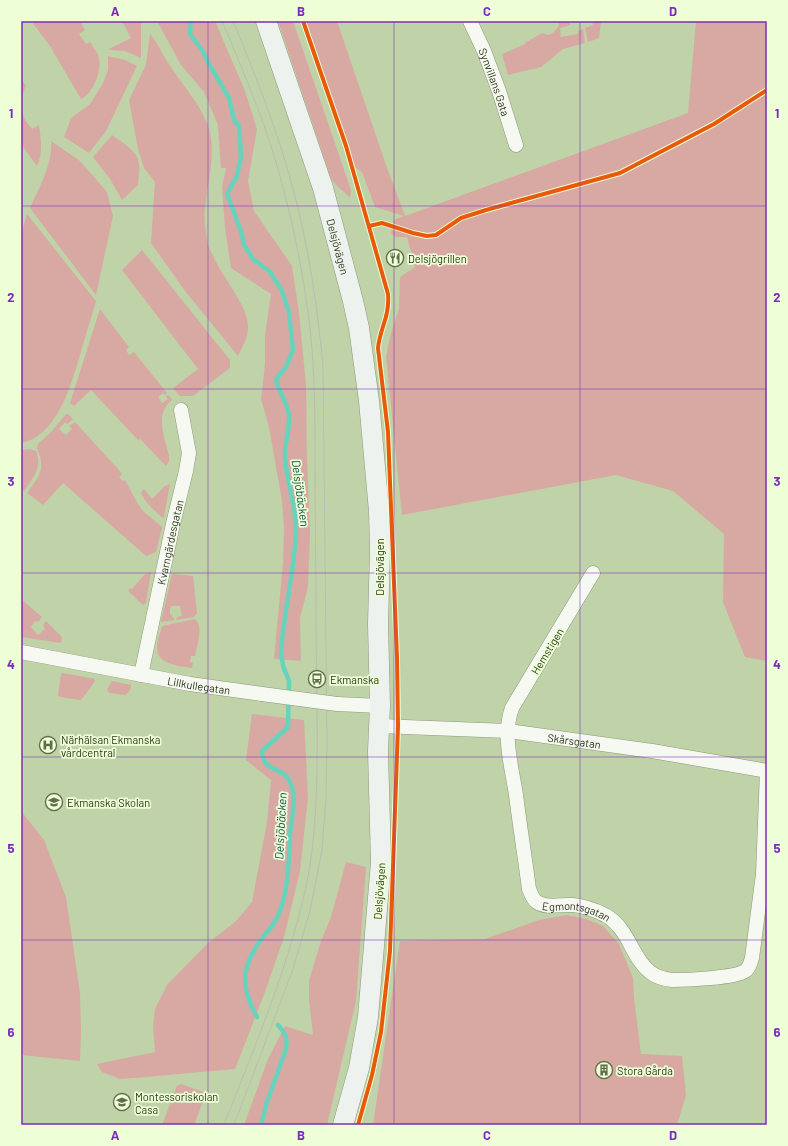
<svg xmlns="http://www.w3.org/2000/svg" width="788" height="1146" viewBox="0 0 788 1146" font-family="Barlow,sans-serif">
	<rect width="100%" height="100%" fill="#c0d2a7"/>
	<!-- green -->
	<path fill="#d8a9a2" d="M31 21H80L85 30 79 34 86 44 90 42C93 47 98 53 99 58 102 71 93 94 81 99L50 46Z
		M122 21H141V58L125 51 110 50 109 49 131 38Z
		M157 21H215L245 91 257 129 248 181 254 211 292 266 299 313 306 385 307 460 310 534 308 587 300 618 301 661 274 659 283 563 284 527 282 501 269 427 261 399 265 364V335L271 294 231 268 225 228 222 187 226 168H221L218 125 204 92 181 65Z
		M278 21H293L351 190 350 198C344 190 336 188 331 178Z
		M306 21H337L386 165 405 216 688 113 696 21H767V661L745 657 723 602 724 534 673 491 616 475 402 515 386 356 391 333 399 309 400 277 415 267 407 237H395L391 233 394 220 404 216 375 207 362 172 355 167Z
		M560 21H572L570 22V25L560 28 561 37 578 34V31L583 29 585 43 563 49 541 67 508 75 502 54 525 44V43L542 33 549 35 554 32 558 27Z
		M592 21H601L599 38 588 42 585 28 593 25Z
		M150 34C158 43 162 54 169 64 181 83 199 103 207 123 218 151 207 182 205 210 204 221 206 234 208 244 209 249 213 255 215 260 224 279 249 307 248 328 248 338 242 347 238 356L185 291 151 243 155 182 144 168 138 149 129 100 146 65Z
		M108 56 125 60 137 66 106 131 89 153 64 137 71 118 90 104 102 85 108 70Z
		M21 78 26 86C21 94 20 110 24 118 26 122 29 125 32 129L39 125C41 139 43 153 37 166L21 144Z
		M112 135C122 143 139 151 139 165 140 172 138 179 138 185L122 200 110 179 93 157Z
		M51 141 80 161 107 192 113 216 96 295 30 208C39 188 53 164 51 141Z
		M27 214 96 301C92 316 87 330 83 345 73 377 60 436 21 443V235Z
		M142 250 230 360V368L193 396H180L173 388 198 369 122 270Z
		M100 309 129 347 126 350 129 355 134 352 167 393 165 395 163 393 158 397 162 403 168 399 166 396 169 395 172 400C154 414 165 438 169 456V461L166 466 140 439 138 440 91 390 74 406 70 403Z
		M66 414H68L73 419 67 424 65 422 59 429 66 435 72 429 69 426 75 422 119 470 122 475 119 477 123 481 125 480 138 504 144 512 160 525 162 528 156 552 146 556 63 483 43 505 27 493C33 484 43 474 41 462 41 457 38 452 37 447L38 444 52 431Z
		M30 449 36 451C43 467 33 478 24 491L21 489V450Z
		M170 484 164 517 163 518C155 511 144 502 141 492L144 489 152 499 165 486Z
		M151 572 146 603 143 605 128 591 130 588 132 589 144 575Z
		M172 574 193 576 197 613 194 617 176 620 177 617 182 616 180 606H172L170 608V614L175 620 161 622Z
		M21 599 42 617 38 622 35 621 31 627 38 635 45 629 43 625 46 621 61 636 62 639 61 643 21 637Z
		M195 619C204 627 197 645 195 656H191L190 662 193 663 192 668C181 666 157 665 157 648 157 641 160 633 162 626Z
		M63 673 95 679V681L83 698 80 700 60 697 58 695 61 674Z
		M112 681 131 685V687L129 692 125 695 109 693 107 689Z
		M252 714 304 720 308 798 300 871 284 937 265 992 235 1069 134 1078 120 1079 102 1072 97 1064 155 1052 153 1027 155 1009 167 985 207 944 236 921 252 902 267 822 271 780 246 760Z
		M21 811 44 840 66 897 80 993 81 1031 80 1061 21 1055Z
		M346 862 366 867 356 1001 327 1125H244L268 1059 285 1026 313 1035 309 1000V981L321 941 331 917Z
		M567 915 587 919 603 926 619 944 633 978 634 998 641 1054 682 1056 686 1095 677 1125H373L400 941 485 939 539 920Z
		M181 1084 203 1092 205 1096 194 1125H162L177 1086Z"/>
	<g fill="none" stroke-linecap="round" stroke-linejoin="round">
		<!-- stream -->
		<path stroke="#66d3bd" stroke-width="4.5" d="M191 21 190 34 202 50 209 64 229 98 234 120 239 126 241 156 237 176 227 194 241 231 244 245 253 259 270 272 282 291 289 312 293 350 286 367 276 379C278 392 288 402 289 416 290 430 284 444 285 458 287 484 297 508 296 533 294 573 284 612 281 651L283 666 289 681 288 727 262 751C263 773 282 766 289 780 298 796 291 818 290 835 289 854 289 873 285 893 283 902 280 913 275 921 272 928 266 933 262 938 241 966 240 987 257 1017
			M261 1125 267 1102 286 1049C288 1038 285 1033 278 1025"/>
		<!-- street casing -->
		<g stroke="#8d9a79" stroke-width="15">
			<g id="street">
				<path id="s1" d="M470 21 484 51 499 91 516 145"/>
				<path id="s2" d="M593 573 512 708C502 735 512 768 516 795 520 827 525 858 529 889 531 893 532 899 537 902 547 909 561 904 573 905 584 906 595 910 605 915 629 928 631 957 650 972 656 977 664 979 672 980 686 980 735 978 745 971 750 968 750 963 752 958L763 874 767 771"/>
				<path id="s3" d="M21 652 190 684 262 694"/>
				<path id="s4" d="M141 675 173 524 186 471 189 453 181 410"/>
				<path d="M337 704 380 706"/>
				<path id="s5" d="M379 726 508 731 652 751 767 771"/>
			</g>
		</g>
		<!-- secondary casing -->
		<g stroke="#8d9a79" stroke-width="21">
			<g id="secondary">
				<path id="s6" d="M266 21 323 188 353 301 359 328 369 401 379 511 380 550 378 624 380 706 378 751 381 862 368 1017 359 1068 343 1125"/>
			</g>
		</g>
		<!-- street -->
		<use href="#street" stroke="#f6f8f2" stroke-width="14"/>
		<!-- secondary -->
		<use href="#secondary" stroke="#eef2ee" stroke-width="20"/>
		<!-- tram -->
		<path stroke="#babeb3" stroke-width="1" d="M222 21C241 66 261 112 275 159 291 212 302 266 309 320 315 368 315 415 315 462 315 514 316 565 316 616 316 669 318 722 317 775 316 810 314 843 308 877 291 962 255 1045 224 1125
			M233 21C256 76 278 132 293 189 309 247 317 306 323 365L327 743 326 797 322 850 310 911 293 969 234 1125"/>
		<!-- street-bridge casing -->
		<g stroke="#8d9a79" stroke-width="15" stroke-linecap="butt">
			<path id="street-bridge" d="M262 694 337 704"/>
		</g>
		<!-- street-bridge -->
		<use href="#street-bridge" stroke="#f6f8f2" stroke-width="14"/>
		<!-- cycleway casing -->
		<g stroke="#eeffd7" stroke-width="6">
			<path id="cycleway" d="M303 21 346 146 388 294C390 316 380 328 378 348L388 432 397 658 398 726 390 951 381 1032 372 1075 358 1125
				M369 226 382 223 413 233 427 236 436 235 461 218 486 210 620 173 714 124 767 90"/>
		</g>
		<!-- cycleway -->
		<use href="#cycleway" stroke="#e8590c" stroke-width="4"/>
	</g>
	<!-- grid -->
	<path fill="none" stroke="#7b2cbf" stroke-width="1" stroke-opacity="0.55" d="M208 21V1125M394 21V1125M580 21V1125M21 206H767M21 389H767M21 573H767M21 757H767M21 940H767"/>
	<!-- icons -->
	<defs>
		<g id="restaurant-ring" transform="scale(0.9)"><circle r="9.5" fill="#eeffd7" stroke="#5f6d49" stroke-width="1.5"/><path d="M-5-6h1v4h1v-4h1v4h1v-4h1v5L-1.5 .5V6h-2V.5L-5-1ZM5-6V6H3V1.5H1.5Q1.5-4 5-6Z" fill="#5f6d49"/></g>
		<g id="bus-ring" transform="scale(0.9)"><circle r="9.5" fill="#eeffd7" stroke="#5f6d49" stroke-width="1.5"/><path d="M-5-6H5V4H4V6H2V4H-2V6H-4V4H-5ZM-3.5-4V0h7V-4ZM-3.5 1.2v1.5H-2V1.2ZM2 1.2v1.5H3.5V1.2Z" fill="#5f6d49"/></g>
		<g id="hospital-ring" transform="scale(0.9)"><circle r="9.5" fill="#eeffd7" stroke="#5f6d49" stroke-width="1.5"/><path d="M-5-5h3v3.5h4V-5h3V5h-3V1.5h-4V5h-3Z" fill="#5f6d49"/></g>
		<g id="school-ring" transform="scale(0.9)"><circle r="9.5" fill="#eeffd7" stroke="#5f6d49" stroke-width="1.5"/><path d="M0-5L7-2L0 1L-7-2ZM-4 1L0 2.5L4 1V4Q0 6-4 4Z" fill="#5f6d49"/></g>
		<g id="building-ring" transform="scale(0.9)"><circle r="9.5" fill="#eeffd7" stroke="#5f6d49" stroke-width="1.5"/><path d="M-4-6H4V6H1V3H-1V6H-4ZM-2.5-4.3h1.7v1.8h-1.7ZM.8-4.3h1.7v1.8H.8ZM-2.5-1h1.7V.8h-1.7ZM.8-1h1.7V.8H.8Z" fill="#5f6d49"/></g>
	</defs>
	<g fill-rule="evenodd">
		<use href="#restaurant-ring" x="395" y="258"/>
		<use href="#bus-ring" x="317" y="679"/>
		<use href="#hospital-ring" x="48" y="745"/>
		<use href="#school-ring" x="54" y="802"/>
		<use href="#building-ring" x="604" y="1070"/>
		<use href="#school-ring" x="122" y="1102"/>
	</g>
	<g text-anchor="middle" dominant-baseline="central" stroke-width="3.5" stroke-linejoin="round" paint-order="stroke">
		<!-- street labels -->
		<g font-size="11" fill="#2b3717" stroke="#eeffd7">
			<text stroke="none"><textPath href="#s1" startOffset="66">Synvillans Gata</textPath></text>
			<text stroke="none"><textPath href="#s6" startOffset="237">Delsjövägen</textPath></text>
			<text stroke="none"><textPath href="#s4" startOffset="136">Kvarngärdesgatan</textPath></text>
			<text transform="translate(379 567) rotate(-90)">Delsjövägen</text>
			<text transform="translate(547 651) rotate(-59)">Hemstigen</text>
			<text stroke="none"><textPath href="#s3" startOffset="181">Lillkullegatan</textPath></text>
			<text stroke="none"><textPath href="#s5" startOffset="196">Skårsgatan</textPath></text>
			<text transform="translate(379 891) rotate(-86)">Delsjövägen</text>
			<text stroke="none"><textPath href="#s2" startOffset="397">Egmontsgatan</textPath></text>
		</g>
		<!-- poi labels -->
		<g font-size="11" fill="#2b3717" stroke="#eeffd7" text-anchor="start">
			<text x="408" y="258">Delsjögrillen</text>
			<text x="330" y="679">Ekmanska</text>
			<text x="61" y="739">Närhälsan Ekmanska<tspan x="61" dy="13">vårdcentral</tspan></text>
			<text x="67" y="802">Ekmanska Skolan</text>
			<text x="617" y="1070">Stora Gårda</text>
			<text x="135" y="1096">Montessoriskolan<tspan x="135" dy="13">Casa</tspan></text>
		</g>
		<!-- water labels -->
		<g font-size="12" font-style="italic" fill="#0f4e48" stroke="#eeffd7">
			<text transform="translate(301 493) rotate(82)">Delsjöbäcken</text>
			<text transform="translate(280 826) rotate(-87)">Delsjöbäcken</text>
		</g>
	</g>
	<!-- border -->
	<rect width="788" height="1146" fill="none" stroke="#eeffd7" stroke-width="44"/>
	<rect x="22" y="22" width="744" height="1102" fill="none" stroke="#7b2cbf" stroke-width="1.5"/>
	<g font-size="13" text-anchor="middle" font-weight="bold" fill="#7b2cbf">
		<text x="115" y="16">A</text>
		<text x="301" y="16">B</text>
		<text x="487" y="16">C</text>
		<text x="673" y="16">D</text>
		<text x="11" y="118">1</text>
		<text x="777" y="118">1</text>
		<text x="11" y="302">2</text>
		<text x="777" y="302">2</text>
		<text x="11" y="486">3</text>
		<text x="777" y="486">3</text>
		<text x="11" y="669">4</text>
		<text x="777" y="669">4</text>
		<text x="11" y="853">5</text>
		<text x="777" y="853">5</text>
		<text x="11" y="1037">6</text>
		<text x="777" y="1037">6</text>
		<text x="115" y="1140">A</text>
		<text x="301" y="1140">B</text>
		<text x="487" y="1140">C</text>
		<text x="673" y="1140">D</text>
	</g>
</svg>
